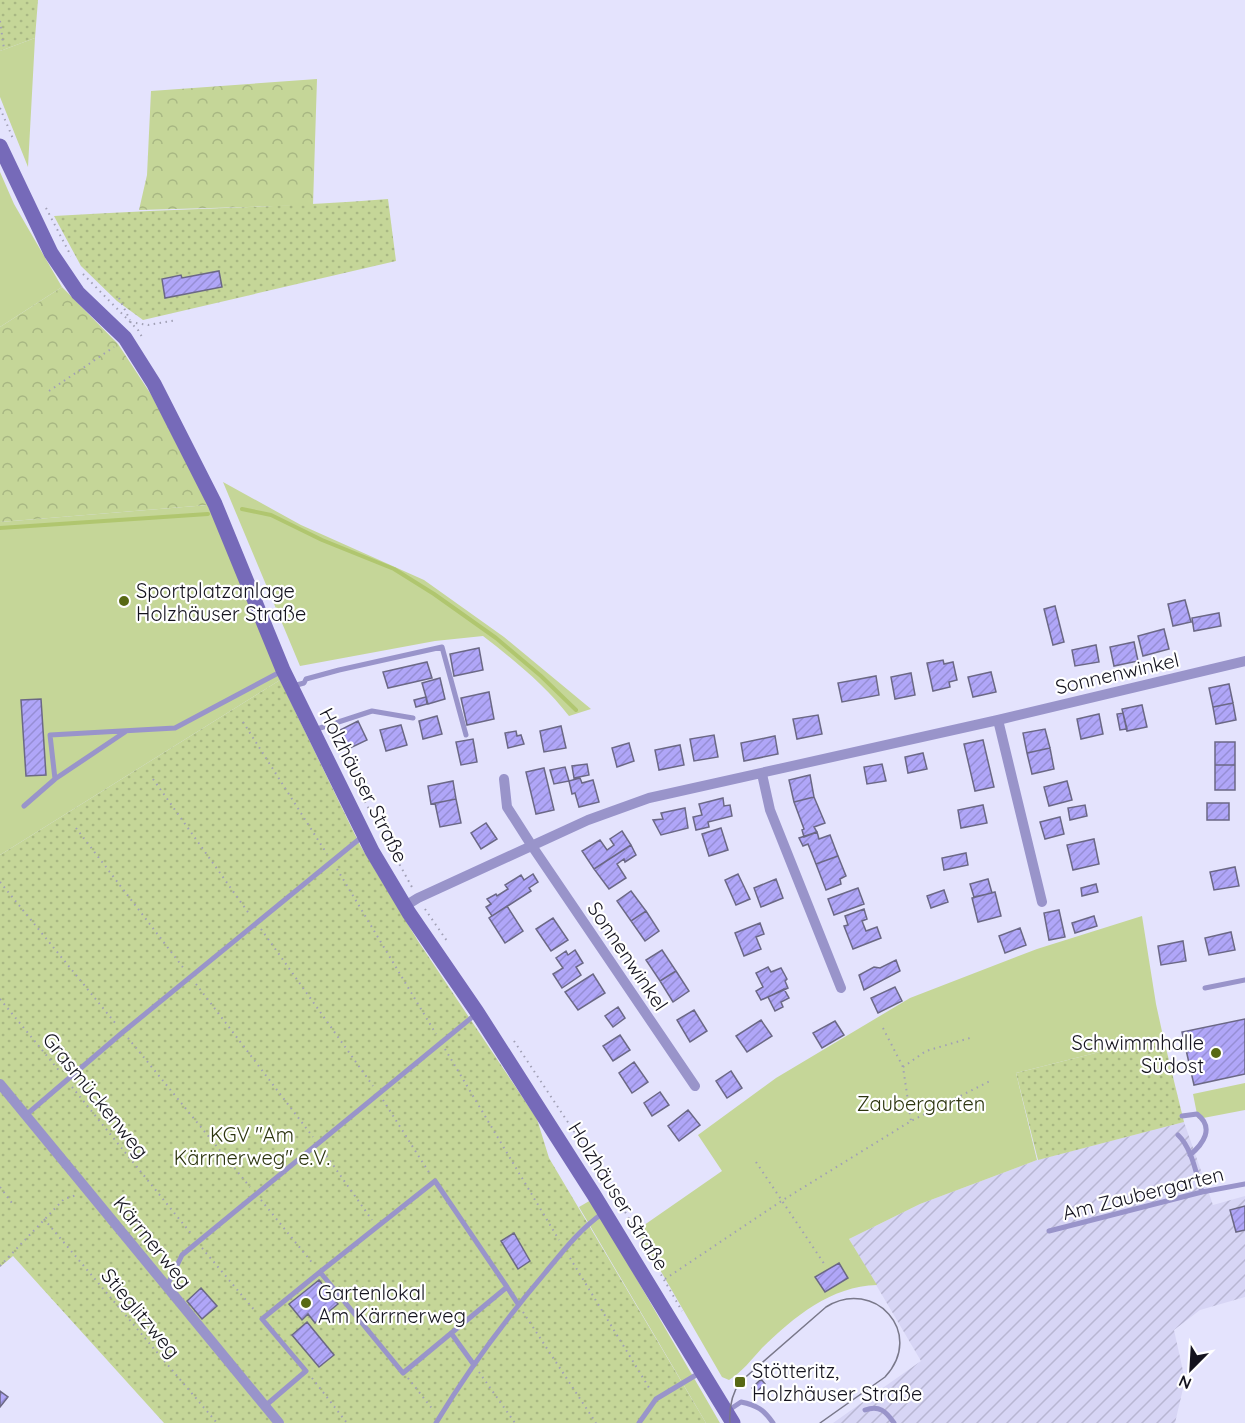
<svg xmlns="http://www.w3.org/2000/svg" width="1245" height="1423" viewBox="0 0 1245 1423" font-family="Quicksand,sans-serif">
	<defs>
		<pattern id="industrial-furrows" width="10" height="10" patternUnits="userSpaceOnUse" patternTransform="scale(1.5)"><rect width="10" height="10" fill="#d7d5f5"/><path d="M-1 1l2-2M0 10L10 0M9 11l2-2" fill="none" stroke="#b8b6d2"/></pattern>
		<pattern id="forest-crowns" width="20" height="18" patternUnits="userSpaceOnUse" patternTransform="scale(1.5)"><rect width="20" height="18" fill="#c5d698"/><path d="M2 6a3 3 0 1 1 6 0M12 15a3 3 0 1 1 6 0" fill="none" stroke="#a8b783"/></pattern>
		<pattern id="garden-dots" width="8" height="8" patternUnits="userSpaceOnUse" patternTransform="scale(1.5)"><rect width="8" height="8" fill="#c5d698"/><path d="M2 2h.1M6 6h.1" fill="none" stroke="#a8b783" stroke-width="1.8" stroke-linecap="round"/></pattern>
		<pattern id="building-hatch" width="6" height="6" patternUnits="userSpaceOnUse" patternTransform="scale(1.5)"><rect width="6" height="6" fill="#b0a6f8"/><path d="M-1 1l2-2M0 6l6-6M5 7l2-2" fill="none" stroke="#968ed4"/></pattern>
	</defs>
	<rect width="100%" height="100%" fill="#e4e3fd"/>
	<!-- industrial -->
	<path fill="url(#industrial-furrows)" d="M1184 1122 1213 1205 1245 1196V1297L1200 1310 1174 1330 1185 1380 1175 1423H833L921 1361 849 1239 920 1204 1037 1160Z"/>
	<!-- green -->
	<path fill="#c5d698" d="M35 38 28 167 0 97V51Z
		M0 172 14 204 62 287 0 327Z
		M223 482 301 525 424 580 504 637 591 709 569 716C545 685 514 660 483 636L435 641 300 666Z
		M208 505 280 680 0 855V522Z
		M1142 916 1156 1004 1163 1036 1016 1073 1037 1160 920 1204 849 1239 877 1285C831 1286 794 1317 762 1348 752 1359 742 1372 729 1380L722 1377 637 1230 722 1171 698 1135 776 1078 910 998 1037 949Z
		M1245 1083V1110L1198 1119 1193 1094Z
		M591 1200 720 1423H706L579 1207Z"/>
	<!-- forest -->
	<path fill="url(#forest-crowns)" d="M317 79 313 205 139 210 147 175 151 91Z
		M62 287 118 344 152 396 208 505 0 522V327Z"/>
	<!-- garden -->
	<path fill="url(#garden-dots)" d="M0 0H38L35 38 0 51Z
		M388 199 396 261 143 320 117 301 81 266 54 216C165 209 277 208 388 199Z
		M280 680 360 845 418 941 537 1119 549 1158 706 1423H164L13 1256 0 1267V855Z
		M1163 1036 1184 1122 1038 1160 1016 1073Z"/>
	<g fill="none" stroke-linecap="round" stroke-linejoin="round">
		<!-- stream -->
		<path stroke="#b0c66f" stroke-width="4" d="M242 509 271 515 322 540 394 569 434 594 496 638 541 676 576 710
			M0 528 208 514"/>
	</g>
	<!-- building -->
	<path fill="url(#building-hatch)" stroke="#6b6885" stroke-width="1.5" d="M219 271 222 287 165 298 162 279 181 275 182 278Z
		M1185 600 1191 622 1173 626 1168 604Z
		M1055 606 1064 642 1053 645 1044 609Z
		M1219 613 1221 626 1194 631 1192 618Z
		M1164 629 1169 649 1143 656 1138 636Z
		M1134 642 1138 661 1114 666 1110 647Z
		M1096 645 1099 662 1075 666 1072 650Z
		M479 648 483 670 454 676 450 654Z
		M943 660 944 664 953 662 957 680 949 682 950 687 933 691 927 663Z
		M427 662 432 678 388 688 383 672Z
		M991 672 996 692 973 697 968 677Z
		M911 673 915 695 895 699 891 677Z
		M876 676 879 695 842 702 838 683Z
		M440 678 445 699 428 704 422 683Z
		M1229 684 1233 703 1213 707 1209 688Z
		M489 692 494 719 467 725 461 698Z
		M426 697 427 704 416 707 414 700Z
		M41 699 46 775 26 776 21 700Z
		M1233 703 1236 720 1216 724 1213 707Z
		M1142 705 1147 727 1127 731 1122 709Z
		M1123 713 1127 729 1120 730 1117 714Z
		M1099 714 1103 734 1081 739 1077 719Z
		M818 715 822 734 797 739 793 719Z
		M437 716 442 734 423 739 419 721Z
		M358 721 367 740 348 749 340 730Z
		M401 725 407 745 386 751 380 730Z
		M561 726 566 748 544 752 540 731Z
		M1045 729 1050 748 1027 753 1023 733Z
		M516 731 517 736 521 735 524 744 508 748 505 733Z
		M714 735 718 757 694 761 690 739Z
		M775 736 778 754 744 761 741 743Z
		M473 739 477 762 461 765 456 742Z
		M983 740 994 787 975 791 964 744Z
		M1215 742H1235V765H1215Z
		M629 743 634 761 617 767 612 748Z
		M680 745 684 765 659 770 655 750Z
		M1050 748 1054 769 1032 774 1027 753Z
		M923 753 927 769 908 773 905 757Z
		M587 764 589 775 574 778 572 766Z
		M882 764 886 781 867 784 864 767Z
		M1215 765H1235V790H1215Z
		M565 767 569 781 554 784 550 770Z
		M544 768 554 810 536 814 526 772Z
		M810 775 814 797 794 802 789 780Z
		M580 778 582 783 593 780 599 802 579 807 575 793 572 794 569 781Z
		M453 781 456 799 431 804 428 786Z
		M1067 781 1072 800 1049 806 1044 787Z
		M814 797 825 823 814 827 817 832 804 837 802 830 804 829 794 802Z
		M723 798 724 806 730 805 732 816 708 822 709 827 696 830 693 817 702 815 699 804Z
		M456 799 461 823 440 827 435 803Z
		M1207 803H1229V820H1207Z
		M983 805 987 823 961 828 958 810Z
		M1085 805 1087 816 1070 820 1068 808Z
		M685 808 688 828 661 835 653 820 663 819 661 813Z
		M1060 817 1064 834 1045 839 1040 822Z
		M486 823 497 839 481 849 471 833Z
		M721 828 728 850 709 856 702 834Z
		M622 831 631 845 594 869 582 851 600 840 607 850 614 845 610 839Z
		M817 832 819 839 830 835 838 856 816 864 808 844 803 846 799 838Z
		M1094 839 1099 864 1073 870 1067 845Z
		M631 845 636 855 625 862 624 859 617 864 626 878 609 889 594 869Z
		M966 853 968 865 944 870 942 858Z
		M838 856 846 876 840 879 841 884 826 890 816 864Z
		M1235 867 1239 886 1214 890 1210 872Z
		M533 874 538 882 529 888 531 891 492 916 486 907 491 904 487 899 496 894 497 896 508 889 505 885 521 875 524 880Z
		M738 874 750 899 736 905 725 880Z
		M776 879 783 898 761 907 754 888Z
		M988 879 992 893 974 897 970 884Z
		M1096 884 1098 892 1082 896 1081 888Z
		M858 888 864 904 834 915 828 899Z
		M944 890 948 902 931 908 927 896Z
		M631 891 646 911 631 921 617 901Z
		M995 892 1001 916 978 922 972 898Z
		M507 906 523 931 505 943 489 918Z
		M864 909 867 919 862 921 866 931 877 927 881 938 853 949 844 926 848 925 845 916Z
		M1059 910 1065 937 1049 940 1044 913Z
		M646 911 659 931 645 941 631 921Z
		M1094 916 1097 926 1075 933 1072 923Z
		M553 918 568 940 551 951 536 929Z
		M760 923 764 934 756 937 761 949 744 956 735 933Z
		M1020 928 1026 945 1005 953 999 936Z
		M1231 932 1235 950 1209 955 1205 938Z
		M1183 941 1186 961 1161 965 1158 946Z
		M575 950 583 963 576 967 581 975 562 988 553 974 563 968 556 958 566 951 568 955Z
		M662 950 676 971 660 981 646 960Z
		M896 960 900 971 864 990 859 975 874 967 880 968Z
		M768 967 771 972 781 968 787 979 785 981 788 988 761 1000 756 991 763 987 756 973Z
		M676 971 689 991 673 1002 660 981Z
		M593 974 605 993 578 1010 565 992Z
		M895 987 902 1001 878 1013 871 998Z
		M784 989 789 998 781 1002 783 1007 775 1011 768 997Z
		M618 1007 625 1018 613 1027 605 1016Z
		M694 1010 707 1031 690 1042 677 1020Z
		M1245 1019V1074L1194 1085 1182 1032Z
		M761 1020 772 1036 747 1052 736 1036Z
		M835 1021 844 1035 822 1048 813 1033Z
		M620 1035 630 1050 613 1061 603 1046Z
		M634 1062 648 1082 632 1093 619 1073Z
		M731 1071 742 1088 727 1098 716 1081Z
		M660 1092 669 1105 652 1116 644 1103Z
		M688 1110 700 1125 679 1141 668 1126Z
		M1245 1206V1230L1236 1232 1230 1210Z
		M514 1233 530 1261 518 1269 501 1241Z
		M839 1263 848 1278 825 1292 815 1277Z
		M319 1280 338 1304 315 1323 308 1314 302 1320 289 1304Z
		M201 1288 217 1306 202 1319 187 1301Z
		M307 1322 334 1355 319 1367 292 1335Z
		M761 1379 765 1384 756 1392 752 1388Z
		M0 1391 8 1397 0 1407Z"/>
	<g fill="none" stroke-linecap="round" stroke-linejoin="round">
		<!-- path -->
		<path stroke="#a1a0b5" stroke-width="2" stroke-dasharray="1.5 4.5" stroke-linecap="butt" d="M0 21 4 49
			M0 108 14 141
			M46 208 71 256
			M83 274 138 330 142 337
			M119 298 130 320
			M130 322 148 325 177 320
			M49 391 114 347
			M243 722 327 854
			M153 779 250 915
			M359 791 413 889
			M76 828 185 970
			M337 869 436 1034
			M0 882 116 1024
			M425 909 447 941
			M261 929 373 1086
			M196 984 313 1137
			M0 999 61 1073
			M883 1028 903 1067 911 1121
			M128 1038 250 1187
			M514 1041 609 1184 682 1311
			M445 1049 559 1240
			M903 1067 926 1051 970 1038
			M72 1087 193 1236
			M383 1100 430 1174
			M323 1151 372 1220
			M756 1162 825 1265
			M0 1187 12 1203
			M261 1200 314 1265
			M44 1219 217 1423
			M202 1248 256 1312
			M570 1258 651 1391
			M0 1266 64 1199 77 1195
			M665 1279 783 1200 911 1121 990 1081
			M523 1312 596 1423
			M479 1372 515 1423
			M312 1378 347 1423
			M408 1378 434 1411"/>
		<!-- service -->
		<path stroke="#9994ca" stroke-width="5" d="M293 686 304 683 306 679 339 670 442 647 466 735
			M314 730 372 711 413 718
			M55 779 50 735 175 728 282 671
			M24 806 55 779 125 732
			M1205 988 1245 980
			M26 1115 123 1032 363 836
			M1182 1116 1197 1114C1215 1128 1203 1144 1190 1155
			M1178 1135C1192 1148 1196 1174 1202 1192
			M1049 1231 1202 1192 1245 1184
			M167 1286 182 1255 476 1014
			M507 1287 518 1304
			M451 1333 474 1365
			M265 1406 306 1371 262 1319 320 1272 403 1373 507 1287 435 1181 320 1272
			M729 1410 741 1402C757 1405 764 1410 773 1423
			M865 1410C879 1405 886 1411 894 1423
			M436 1423C468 1370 505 1320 545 1273 563 1251 580 1229 603 1213
			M639 1423 656 1399 701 1372"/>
		<!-- minor -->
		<path stroke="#9994ca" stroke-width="10" d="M998 720 1042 902
			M762 774 770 810 841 988
			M504 779 507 807 532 846 695 1086
			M405 906 418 898 588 820 649 798 998 720 1245 661
			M0 1084 279 1423"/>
		<!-- secondary -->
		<path stroke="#766ab9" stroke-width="15" d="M0 146 51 253 78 293 125 338 154 384 215 504 283 670 372 851 409 913 477 1012 594 1195 733 1423"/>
		<!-- tram -->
		<path stroke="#79788a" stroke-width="1.5" d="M730 1423C729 1408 731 1395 740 1382L826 1307C874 1277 926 1333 885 1377L820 1423"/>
	</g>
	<!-- markers -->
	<g fill="#586914" stroke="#fff" stroke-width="2">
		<circle cx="124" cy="601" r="6"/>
		<circle cx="1216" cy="1053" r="6"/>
		<circle cx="306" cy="1303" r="6"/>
		<rect x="734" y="1376" width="12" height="12" rx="3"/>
	</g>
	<g text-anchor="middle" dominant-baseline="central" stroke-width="4.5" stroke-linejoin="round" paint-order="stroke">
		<!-- poi labels -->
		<g font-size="20" fill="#14131e" stroke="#fff" text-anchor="start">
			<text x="136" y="590">Sportplatzanlage<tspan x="136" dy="23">Holzhäuser Straße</tspan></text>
			<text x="1204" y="1042" text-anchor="end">Schwimmhalle<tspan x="1204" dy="23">Südost</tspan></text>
			<text x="318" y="1292">Gartenlokal<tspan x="318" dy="23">Am Kärrnerweg</tspan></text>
			<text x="752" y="1370">Stötteritz,<tspan x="752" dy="23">Holzhäuser Straße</tspan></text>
		</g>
		<!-- street labels -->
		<g font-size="20" fill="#14131e" stroke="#fff">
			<text transform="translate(1117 673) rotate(-13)">Sonnenwinkel</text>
			<text transform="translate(364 785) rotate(63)">Holzhäuser Straße</text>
			<text transform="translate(628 956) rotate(56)">Sonnenwinkel</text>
			<text transform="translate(96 1095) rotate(51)">Grasmückenweg</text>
			<text transform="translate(1143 1193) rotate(-14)">Am Zaubergarten</text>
			<text transform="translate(619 1196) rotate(58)">Holzhäuser Straße</text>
			<text transform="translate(153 1242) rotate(51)">Kärrnerweg</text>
			<text transform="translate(141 1313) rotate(50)">Stieglitzweg</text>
		</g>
		<!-- park labels -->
		<g font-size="20" fill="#2c350f" stroke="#fff">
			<text x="921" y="1103">Zaubergarten</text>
			<text x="252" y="1134">KGV "Am<tspan x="252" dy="23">Kärrnerweg" e.V.</tspan></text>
		</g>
	</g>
	<!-- north arrow -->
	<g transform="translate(1191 1369) rotate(204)" stroke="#ffffff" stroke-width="4.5" paint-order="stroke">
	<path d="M0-4.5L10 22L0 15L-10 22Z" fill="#14131e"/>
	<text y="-9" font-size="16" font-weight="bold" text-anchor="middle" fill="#14131e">N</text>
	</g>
</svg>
